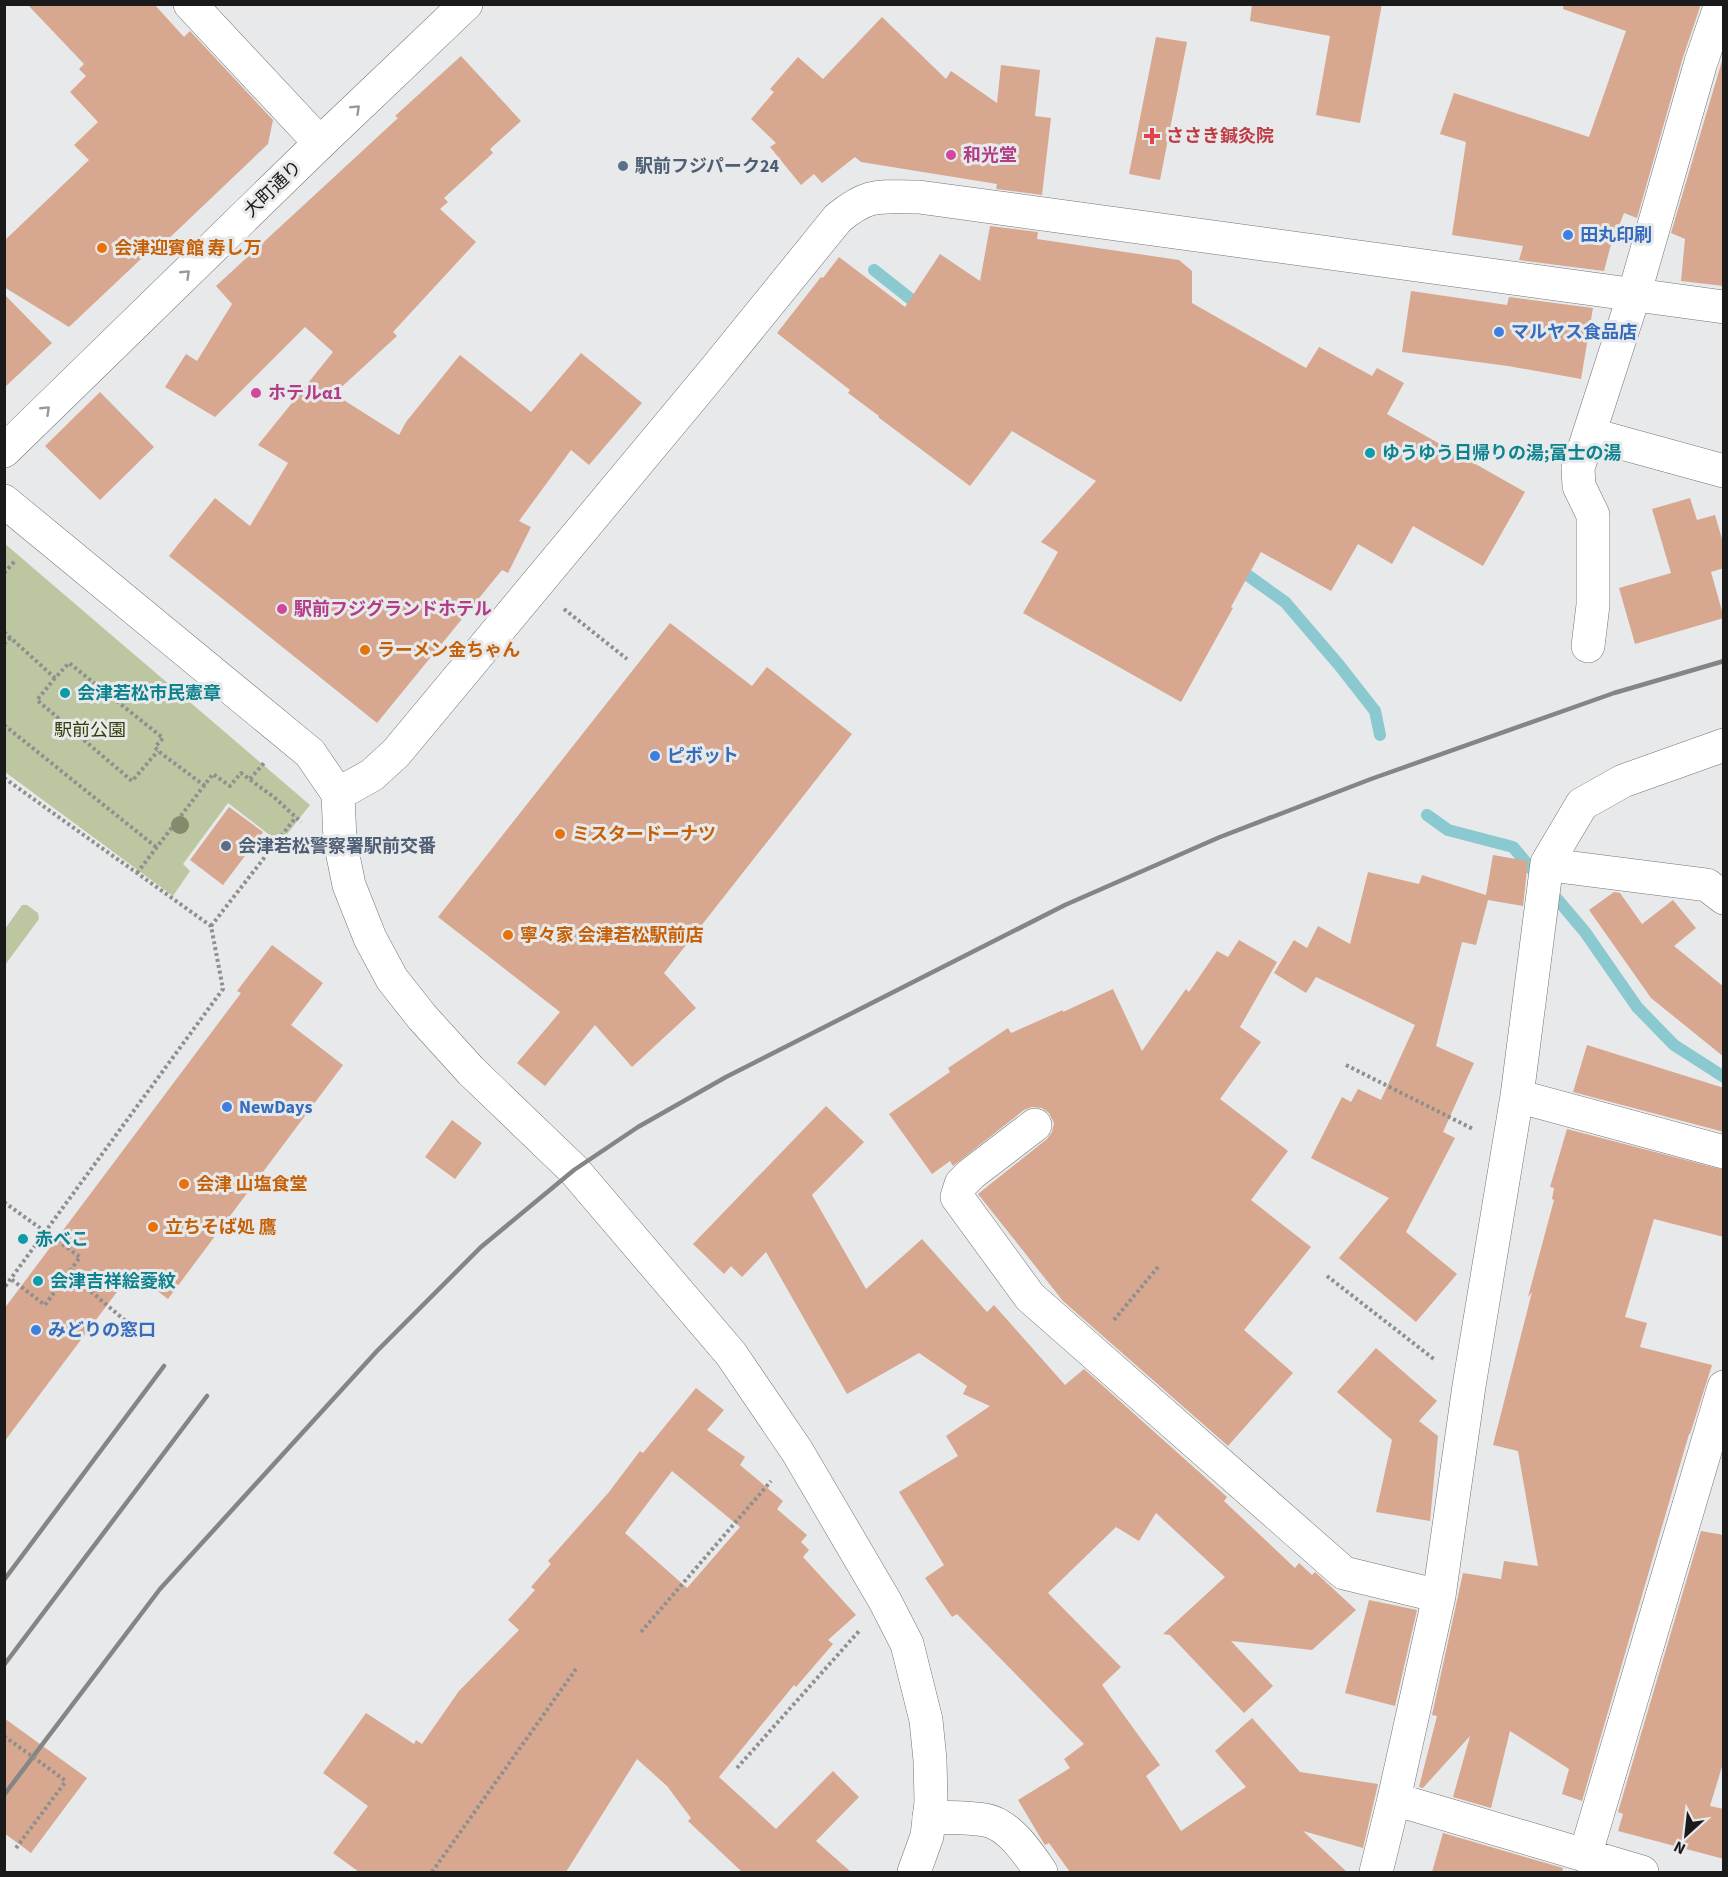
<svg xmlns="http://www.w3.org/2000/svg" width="1728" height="1877" viewBox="0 0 1728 1877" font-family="'Source Sans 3','Noto Sans JP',sans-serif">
	<rect width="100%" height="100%" fill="#e8e9ea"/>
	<!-- green -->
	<path fill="#bcc7a1" d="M4 543 310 805 280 843 228 803 183 864 190 871 173 896 5 772Z
		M22 905H27L38 913 39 919 5 965V929Z"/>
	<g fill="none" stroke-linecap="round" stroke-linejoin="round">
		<!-- stream -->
		<path stroke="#89c9cf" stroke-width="12" d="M874 270 922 308
			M1236 567 1285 602 1339 665 1375 711 1380 735
			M1427 815 1448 830 1513 847 1585 932 1637 1007 1674 1045 1724 1077"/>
	</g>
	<!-- building -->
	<path fill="#d7a88f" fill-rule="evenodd" d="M27 4H154L184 37 190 31 273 120 268 144 163 244 160 241 69 327 4 287V241L89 160 74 145 98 122 70 92 86 76 79 69 84 64Z
		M1252 4H1382L1360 123 1316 115 1330 36 1250 21Z
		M1564 4H1701L1683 57 1637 218 1624 213 1610 248 1604 271 1519 260 1523 246 1452 235 1466 142 1440 134 1454 93 1589 137 1626 31 1563 9Z
		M882 17 946 79 951 71 997 103 1001 65 1040 70 1035 116 1051 118 1042 195 996 189 997 184 861 162 855 157 822 183 814 174 801 185 770 147 776 143 751 119 774 92 770 89 798 57 823 79Z
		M1156 37 1187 42 1160 180 1129 174Z
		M1724 54V286L1681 281 1685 239 1671 233Z
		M461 56 521 121 490 149 493 153 444 198 448 202 440 209 476 242 393 332 397 336 334 394 399 435 406 422 460 355 531 412 581 353 642 403 589 465 571 450 519 521 531 527 508 573 502 570 377 723 169 556 215 498 250 526 288 463 258 445 333 352 305 327 215 417 165 387 186 354 197 361 232 304 216 286 398 118 395 116Z
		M990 226 1038 232 1037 239 1179 260 1192 271V303L1306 368 1319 347 1372 376 1377 368 1404 383 1387 414 1525 492 1483 566 1413 526 1392 564 1358 544 1331 591 1261 552 1231 607 1233 608 1181 702 1023 613 1058 552 1041 542 1096 481 1012 431 970 486 878 417 879 416 848 393 850 390 777 333 821 277 823 278 839 257 905 307 940 254 980 281Z
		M1411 291 1507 305 1509 297 1593 308 1581 379 1508 366 1402 352Z
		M4 294 52 343 4 388Z
		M100 392 154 447 100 500 45 446Z
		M1690 498 1697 520 1715 515 1724 546V568L1711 572 1724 618 1635 644 1619 588 1671 573 1652 509Z
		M670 623 752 686 767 667 852 734 664 973 696 1008 632 1067 595 1025 545 1086 517 1063 560 1012 438 917Z
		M229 807 263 832 223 885 190 860Z
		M1493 855 1528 861 1523 906 1488 900 1476 945 1462 942 1436 1046 1474 1063 1443 1132 1455 1138 1406 1232 1457 1274 1416 1322 1339 1258 1389 1198 1311 1158 1342 1097 1351 1102 1358 1089 1381 1100 1415 1025 1316 977 1306 993 1274 973 1294 940 1307 948 1318 926 1350 944 1368 872 1419 884 1422 875 1486 895Z
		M1614 892 1620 893 1642 924 1673 900 1696 928 1674 946 1724 987V1057L1651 998 1589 910Z
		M1239 940 1277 962 1240 1027 1261 1042 1220 1099 1288 1151 1251 1200 1311 1247 1244 1330 1293 1373 1228 1446 1063 1301 978 1194 1047 1139 1052 1132 1054 1123 1049 1113 1042 1108 1032 1107 1024 1110 953 1166 950 1161 932 1174 889 1114 950 1072 948 1068 1008 1028 1011 1033 1063 1010V1012L1113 989 1142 1051 1186 989 1189 992 1217 951 1228 957Z
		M272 945 323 983 291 1025 343 1065 168 1299 132 1272 4 1442V1309L241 993 237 991Z
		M1587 1045 1724 1088V1132L1573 1092Z
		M826 1106 864 1142 812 1195 866 1289 922 1239 987 1312 994 1305 1065 1385 1084 1369 1227 1497 1224 1501 1295 1568 1299 1563 1312 1575 1315 1572 1356 1610 1312 1650 1231 1641 1273 1686 1244 1713 1170 1635 1163 1634 1225 1577 1156 1513 1139 1541 1116 1527 1048 1593 1121 1667 1102 1685 1160 1765 1146 1776 1181 1831 1246 1787 1215 1751 1252 1718 1300 1772 1378 1784 1363 1848 1303 1831 1347 1872H1070L1049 1843 1045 1845 1043 1842 1018 1800 1070 1768 1064 1759 1084 1744 957 1614 952 1617 925 1578 944 1565 899 1492 958 1456 946 1436 990 1406 963 1394 967 1386 919 1353 847 1394 766 1252 742 1277 731 1266 724 1274 693 1244Z
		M452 1120 482 1143 455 1179 425 1157Z
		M1567 1129 1724 1170V1237L1654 1219 1625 1317 1647 1323 1640 1347 1712 1365 1690 1434H1689L1582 1801 1562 1794 1569 1769 1510 1731 1491 1808 1453 1797 1470 1736 1423 1788 1419 1787 1437 1716 1432 1715 1463 1573 1501 1579 1504 1561 1538 1566 1518 1451 1493 1445 1532 1292 1528 1297 1554 1200 1552 1199 1554 1188 1550 1187Z
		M1376 1348 1437 1401 1419 1421 1438 1436 1430 1521 1376 1512 1392 1440 1337 1392Z
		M696 1388 724 1410 707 1430 745 1457 740 1465 783 1501 777 1509 807 1535 801 1542 809 1550 803 1557 856 1615 828 1640 833 1644 796 1687 794 1685 719 1777 776 1829 833 1771 859 1797 816 1841 851 1872H742L688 1821 691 1818 667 1786 637 1759 566 1872H359L333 1853 368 1806 323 1773 366 1713 414 1744 416 1740 422 1744 459 1691 519 1630 508 1620 535 1590 531 1587 551 1564 548 1561 609 1492 640 1451 643 1453ZM672 1471 740 1527 687 1588 625 1533Z
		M1701 1531 1724 1535V1760L1710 1806 1724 1809V1859L1618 1831 1623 1814 1618 1812Z
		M1369 1600 1417 1610 1395 1706 1345 1693Z
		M4 1718 87 1778 31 1853 4 1833Z
		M1443 1833 1563 1868 1562 1872H1432Z"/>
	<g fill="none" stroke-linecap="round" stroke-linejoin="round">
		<!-- minor casing -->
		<g stroke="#737475" stroke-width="34">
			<path id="minor" d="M190 4 320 143
				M1721 4 1701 62 1634 295 1589 434 1724 471
				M1588 646 1593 605V515L1579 486 1578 468 1589 434
				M1547 863 1558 866 1707 885 1724 898
				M1517 1096 1724 1152
				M1035 1125 971 1174 961 1184 957 1197 1030 1297 1344 1573 1439 1596
				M1394 1799 1642 1872
				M929 1817C947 1818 967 1817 985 1820 1009 1824 1028 1853 1041 1872
				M1585 1856 1724 1387
				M1376 1872 1394 1799 1439 1596 1469 1386 1517 1096 1547 863 1582 804 1623 781 1724 745"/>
		</g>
		<!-- tertiary casing -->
		<g stroke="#737475" stroke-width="34">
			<path id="tertiary" d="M4 451 320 143 466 4
				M4 501 310 753 338 794 340 841 349 885 370 938 392 979 422 1017 471 1071 574 1170 731 1354 797 1451 885 1601 907 1644 926 1720 930 1760 931 1802 927 1836 914 1872
				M338 794 372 775 396 753 713 372 838 218C870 192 879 197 919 197L1724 307"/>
		</g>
		<!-- path -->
		<path stroke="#8f8f90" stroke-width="4" stroke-dasharray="3 3" stroke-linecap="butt" d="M4 573 16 560
			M564 609 627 659
			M4 632 55 678 69 663 163 738 155 747 158 751 205 786
			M4 644 11 637
			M55 678 37 700 132 781 158 751
			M4 725 156 847
			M4 778 211 926 223 989 4 1288
			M250 779 264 763
			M137 873 213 774 230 786 241 773 275 798 301 822
			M211 926 296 817
			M1346 1065 1473 1129
			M4 1202 80 1257 45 1305 11 1279
			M68 1272 128 1323
			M1327 1276 1435 1360
			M1114 1320 1158 1267
			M641 1632 771 1481
			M737 1768 859 1631
			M16 1848 66 1781
			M432 1872 576 1669"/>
		<!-- minor -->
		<use href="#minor" stroke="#fff" stroke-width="33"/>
		<!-- tertiary -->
		<use href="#tertiary" stroke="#fff" stroke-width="33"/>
		<!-- rail -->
		<path stroke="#848586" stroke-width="4.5" d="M4 1580 164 1366
			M4 1665 207 1396
			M4 1795 160 1589 377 1351 481 1247 574 1170 638 1127 726 1077 1065 905 1220 837 1371 779 1614 693 1724 661"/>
		<!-- path-bridge -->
		<path stroke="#8f8f90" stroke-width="4" stroke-dasharray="3 3" stroke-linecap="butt" d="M4 1736 66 1781"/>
	</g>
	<!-- trees -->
	<circle fill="#848a6c" cx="180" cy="825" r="9"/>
	<!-- one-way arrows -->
	<defs><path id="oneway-chevron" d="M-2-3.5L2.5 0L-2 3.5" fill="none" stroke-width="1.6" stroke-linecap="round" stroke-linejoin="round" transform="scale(1.5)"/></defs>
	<g stroke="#989898">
		<use href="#oneway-chevron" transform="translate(356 109) rotate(-44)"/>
		<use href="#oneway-chevron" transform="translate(186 274) rotate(-44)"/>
		<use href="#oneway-chevron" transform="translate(46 410) rotate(-44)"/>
	</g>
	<!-- markers -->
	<path fill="#e0444e" stroke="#e8e9ea" stroke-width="2" d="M1149 127h6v6h6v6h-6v6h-6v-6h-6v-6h6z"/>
	<g fill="#d1479c" stroke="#e8e9ea" stroke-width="2">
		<circle cx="951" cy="155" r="6"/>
		<circle cx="256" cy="393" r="6"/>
		<circle cx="282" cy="609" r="6"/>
	</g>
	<g fill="#5c6f8a" stroke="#e8e9ea" stroke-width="2">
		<circle cx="623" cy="166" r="6"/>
		<circle cx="226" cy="846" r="6"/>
	</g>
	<g fill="#3f7fe0" stroke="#e8e9ea" stroke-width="2">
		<circle cx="1568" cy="235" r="6"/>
		<circle cx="1499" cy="332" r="6"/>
		<circle cx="655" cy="756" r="6"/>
		<circle cx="227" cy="1107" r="6"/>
		<circle cx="36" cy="1330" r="6"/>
	</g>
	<g fill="#e8710a" stroke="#e8e9ea" stroke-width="2">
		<circle cx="102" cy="248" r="6"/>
		<circle cx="365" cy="650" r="6"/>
		<circle cx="560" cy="834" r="6"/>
		<circle cx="508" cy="935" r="6"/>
		<circle cx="184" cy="1184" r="6"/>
		<circle cx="153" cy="1227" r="6"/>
	</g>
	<g fill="#0f9aa8" stroke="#e8e9ea" stroke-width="2">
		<circle cx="1370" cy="453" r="6"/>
		<circle cx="65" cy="693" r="6"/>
		<circle cx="23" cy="1239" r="6"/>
		<circle cx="38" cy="1281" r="6"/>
	</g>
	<g text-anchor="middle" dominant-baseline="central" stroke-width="6" stroke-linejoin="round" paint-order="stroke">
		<!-- health labels -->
		<g font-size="18" font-weight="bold" fill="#be3a42" stroke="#e8e9ea" text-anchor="start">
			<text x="1166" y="136">ささき鍼灸院</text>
		</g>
		<!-- hotel labels -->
		<g font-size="18" font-weight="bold" fill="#b23c85" stroke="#e8e9ea" text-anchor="start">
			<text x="963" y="155">和光堂</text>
			<text x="268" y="393">ホテルα1</text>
			<text x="294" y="609">駅前フジグランドホテル</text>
		</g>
		<!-- service labels -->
		<g font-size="18" font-weight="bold" fill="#4e5e75" stroke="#e8e9ea" text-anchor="start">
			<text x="635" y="166">駅前フジパーク24</text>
			<text x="238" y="846">会津若松警察署駅前交番</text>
		</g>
		<!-- street labels -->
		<g font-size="18" fill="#1a1a1b" stroke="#e8e9ea">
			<text transform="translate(273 189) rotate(-44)">大町通り</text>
		</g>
		<!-- shop labels -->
		<g font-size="18" font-weight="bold" fill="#366cbe" stroke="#e8e9ea" text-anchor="start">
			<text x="1580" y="235">田丸印刷</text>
			<text x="1511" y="332">マルヤス食品店</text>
			<text x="667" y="756">ピボット</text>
			<text x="239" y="1107">NewDays</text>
			<text x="48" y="1330">みどりの窓口</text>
		</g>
		<!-- food labels -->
		<g font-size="18" font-weight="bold" fill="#c56008" stroke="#e8e9ea" text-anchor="start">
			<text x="114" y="248">会津迎賓館 寿し万</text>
			<text x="377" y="650">ラーメン金ちゃん</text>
			<text x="572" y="834">ミスタードーナツ</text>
			<text x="520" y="935">寧々家 会津若松駅前店</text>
			<text x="196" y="1184">会津 山塩食堂</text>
			<text x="165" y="1227">立ちそば処 鷹</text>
		</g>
		<!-- culture labels -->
		<g font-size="18" font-weight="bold" fill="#0d838f" stroke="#e8e9ea" text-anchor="start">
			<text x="1382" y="453">ゆうゆう日帰りの湯;富士の湯</text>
			<text x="77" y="693">会津若松市民憲章</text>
			<text x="35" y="1239">赤べこ</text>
			<text x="50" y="1281">会津吉祥絵菱紋</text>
		</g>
		<!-- park labels -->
		<g font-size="18" fill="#323d04" stroke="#e8e9ea">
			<text x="90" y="730">駅前公園</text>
		</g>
	</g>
	<!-- border -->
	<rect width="1728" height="1877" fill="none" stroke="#1a1a1b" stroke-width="12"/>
	<!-- north arrow -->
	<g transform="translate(1686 1835) rotate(207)" stroke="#e8e9ea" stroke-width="4.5" paint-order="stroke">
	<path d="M0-4.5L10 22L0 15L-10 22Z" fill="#1a1a1b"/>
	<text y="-9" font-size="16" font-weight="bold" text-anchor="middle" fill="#1a1a1b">N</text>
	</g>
</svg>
